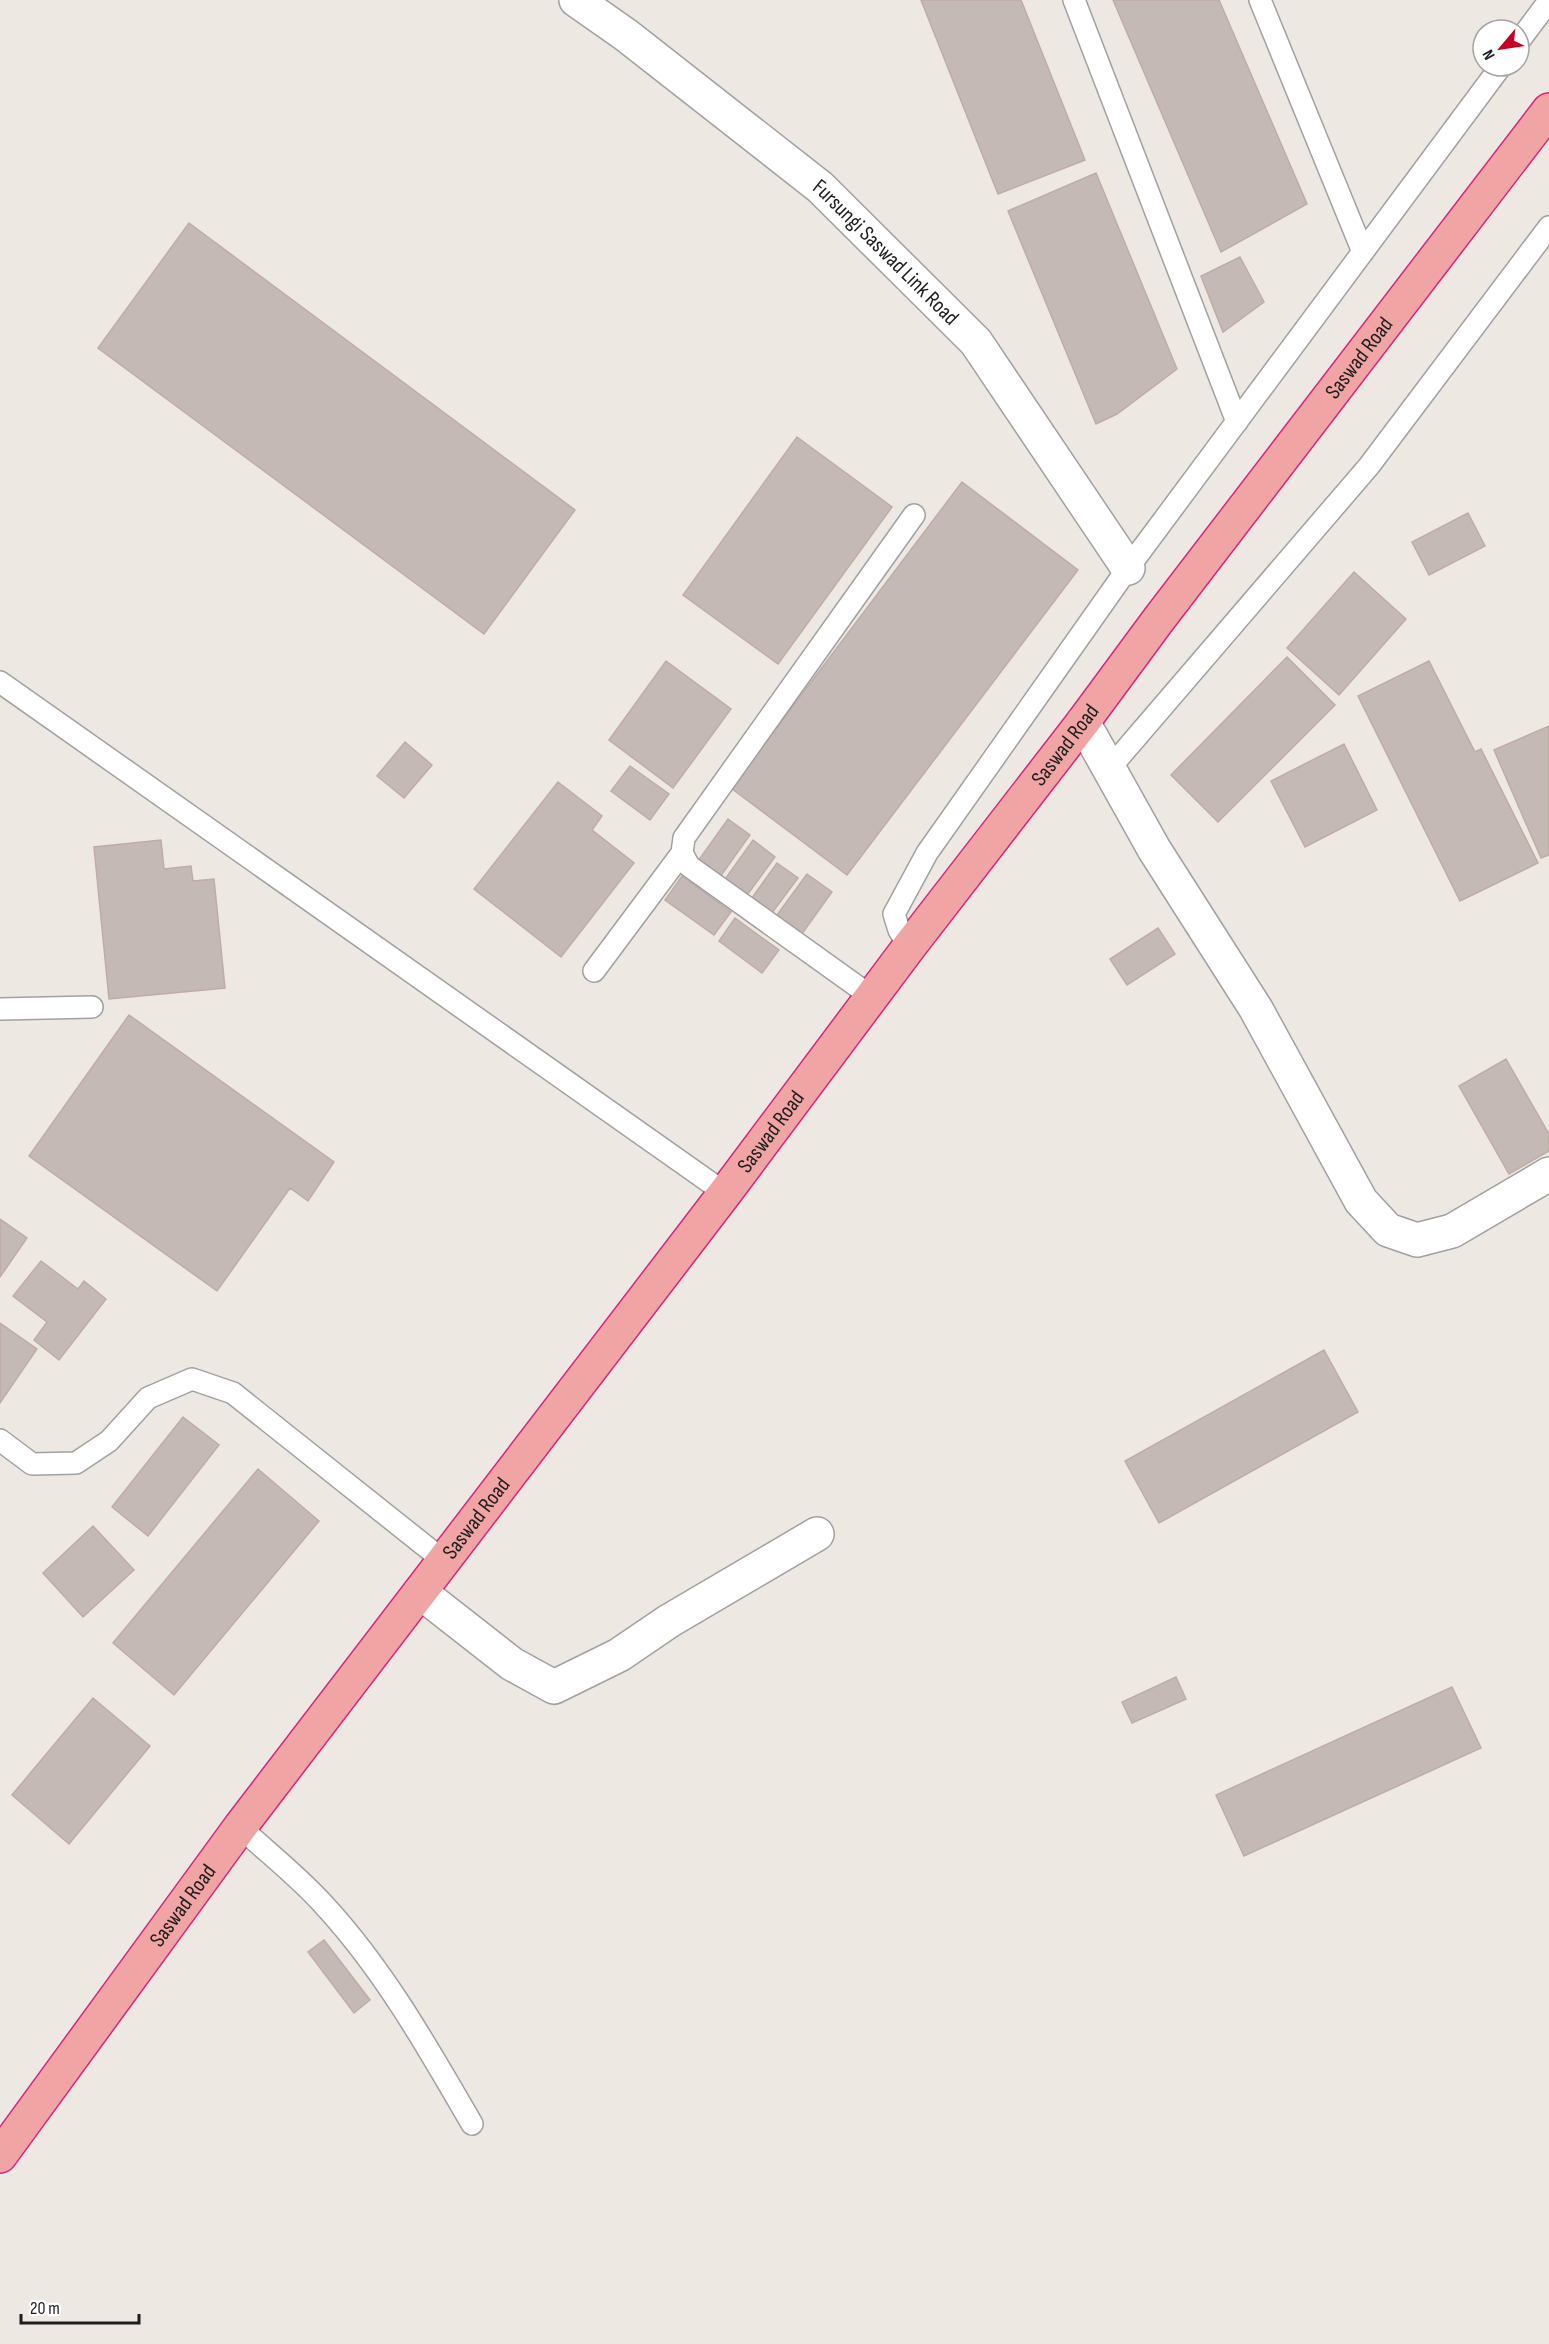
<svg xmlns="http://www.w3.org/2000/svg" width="1549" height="2344" viewBox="0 0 1549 2344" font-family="'Sofia Sans Condensed',sans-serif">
	<rect width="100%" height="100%" fill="#eee8e2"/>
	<!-- building -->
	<path fill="#c5b9b6" stroke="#bfaca5" stroke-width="1.5" d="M921 0H1021L1085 160 998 194Z
		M1113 0H1219L1307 204 1221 252Z
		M1096 173 1177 369 1117 414 1096 424 1008 211Z
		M189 223 575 510 484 634 98 348Z
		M1240 257 1264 302 1223 332 1201 276Z
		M797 437 892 507 778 664 683 595Z
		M962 482 1078 570 847 875 731 788Z
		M1468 513 1485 546 1429 575 1412 542Z
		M1354 572 1406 619 1339 695 1287 648Z
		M1287 657 1335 705 1218 822 1171 775Z
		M666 661 731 709 673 788 609 740Z
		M1429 661 1475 752 1481 749 1538 863 1460 901 1358 696Z
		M1549 726V855L1541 858 1494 750Z
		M405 742 432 765 404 798 377 776Z
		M1344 744 1377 810 1305 847 1271 781Z
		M630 766 669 794 650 820 611 791Z
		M558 782 602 816 592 830 634 863 561 957 474 889Z
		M728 819 750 835 720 877 698 861Z
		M161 840 164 869 191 866 193 881 214 879 225 988 109 999 94 847Z
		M753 840 775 857 745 898 723 882Z
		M777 863 798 878 769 917 749 902Z
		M807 874 832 892 799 938 774 919Z
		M682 876 731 912 714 935 665 900Z
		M735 918 779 950 762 973 719 941Z
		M1158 928 1175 954 1127 985 1110 959Z
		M129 1015 334 1162 308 1201 290 1188 217 1291 29 1156Z
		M1506 1059 1549 1134V1151L1509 1174 1459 1086Z
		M0 1219 27 1238 0 1277Z
		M41 1261 78 1289 84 1281 106 1299 59 1360 34 1340 47 1322 13 1296Z
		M0 1323 37 1349 0 1403Z
		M1324 1350 1358 1412 1159 1523 1125 1461Z
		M183 1417 219 1445 148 1536 112 1507Z
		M258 1469 319 1521 174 1695 113 1643Z
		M93 1526 134 1570 83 1617 43 1573Z
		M1176 1677 1186 1699 1132 1723 1122 1702Z
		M1452 1687 1481 1748 1244 1856 1216 1795Z
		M93 1698 150 1746 69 1844 12 1795Z
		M324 1940 370 2000 354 2013 308 1952Z"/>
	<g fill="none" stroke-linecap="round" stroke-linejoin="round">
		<!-- service casing -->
		<g stroke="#a1a1a1" stroke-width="24">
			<path id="service" d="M1074 0 1237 422
				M1260 0 1363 252
				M1519 41 1549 1
				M0 682 725 1193
				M1109 769 1369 466 1549 227
				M909 947 899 930 894 914 927 853 1128 568 1501 66
				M594 971 682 853
				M872 997 689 866 682 853 684 838 914 515
				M0 1009 92 1007
				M0 1440 32 1464 76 1463 109 1441 148 1398 192 1379 233 1393 444 1561
				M240 1827C268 1853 299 1877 324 1905 384 1970 428 2048 472 2124"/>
		</g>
		<!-- minor casing -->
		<g stroke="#a1a1a1" stroke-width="36">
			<path id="minor" d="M1083 722 1154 849 1256 1009 1361 1201 1388 1230 1417 1240 1452 1231 1549 1174
				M420 1592 512 1664 554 1687 619 1655 669 1621 817 1534"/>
		</g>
		<!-- tertiary casing -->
		<g stroke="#a1a1a1" stroke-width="36">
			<g id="tertiary">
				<path id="s1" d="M576 0 626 35 820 187 976 342 1128 568"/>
			</g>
		</g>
		<!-- trunk casing -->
		<g stroke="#d62582" stroke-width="36">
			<g id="trunk">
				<path id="s2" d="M0 2156 240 1827 725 1193 909 947 1083 722 1159 619 1549 110"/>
			</g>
		</g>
		<!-- service -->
		<use href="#service" stroke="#fff" stroke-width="21"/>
		<!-- minor -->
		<use href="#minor" stroke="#fff" stroke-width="33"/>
		<!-- tertiary -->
		<use href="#tertiary" stroke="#fff" stroke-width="33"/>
		<!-- trunk -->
		<use href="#trunk" stroke="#f0a5a4" stroke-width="33"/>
	</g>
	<g text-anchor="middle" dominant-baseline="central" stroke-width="4.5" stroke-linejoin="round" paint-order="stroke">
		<!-- street labels -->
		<g font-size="22" fill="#1d1d1d" stroke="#fff">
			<text stroke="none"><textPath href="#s1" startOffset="400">Fursungi Saswad Link Road</textPath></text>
			<text stroke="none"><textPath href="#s2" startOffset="2254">Saswad Road</textPath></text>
			<text stroke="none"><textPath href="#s2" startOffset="1768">Saswad Road</textPath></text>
			<text stroke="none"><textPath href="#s2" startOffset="1282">Saswad Road</textPath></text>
			<text stroke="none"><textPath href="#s2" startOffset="796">Saswad Road</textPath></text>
			<text stroke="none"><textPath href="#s2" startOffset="310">Saswad Road</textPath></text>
		</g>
	</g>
	<!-- north arrow -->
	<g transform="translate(1501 48) rotate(241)"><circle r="28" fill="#ffffff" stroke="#a5a5a5" stroke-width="1.5"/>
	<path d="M0-4.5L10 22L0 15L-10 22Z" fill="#c70226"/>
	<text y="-9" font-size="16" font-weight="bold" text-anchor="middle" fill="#1d1d1d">N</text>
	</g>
	<!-- scale -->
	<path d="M21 2314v9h118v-9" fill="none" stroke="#1d1d1d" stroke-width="3"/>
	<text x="30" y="2314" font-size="18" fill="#1d1d1d" stroke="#ffffff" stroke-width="4.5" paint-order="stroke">20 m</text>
</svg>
